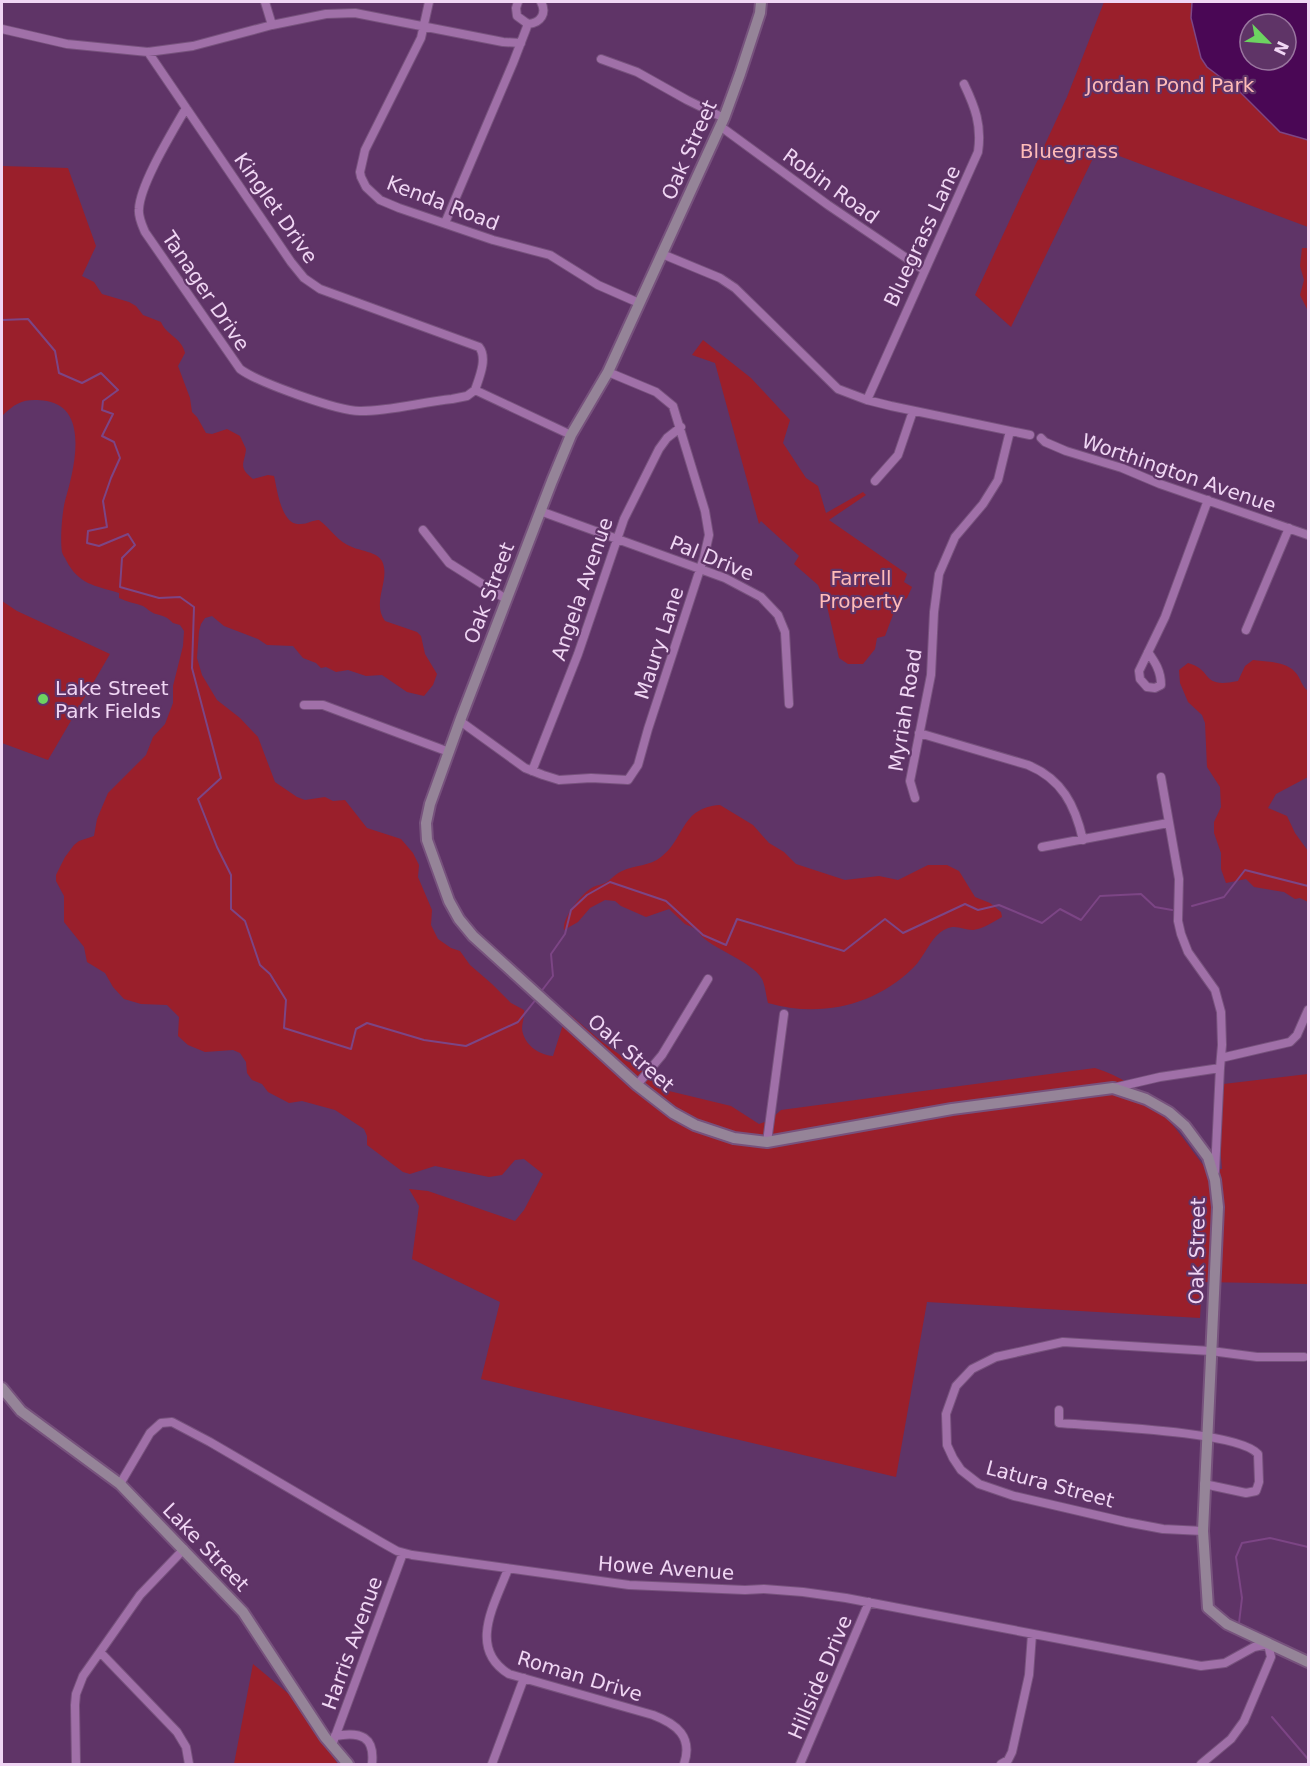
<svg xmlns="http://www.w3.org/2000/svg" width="1310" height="1766" viewBox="0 0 1310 1766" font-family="'DejaVu Sans',sans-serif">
	<rect width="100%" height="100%" fill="#5f3467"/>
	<!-- green -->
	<path fill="#9a1f2b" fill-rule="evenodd" d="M1104 2H1308V227L1098 148 1011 327 975 295 1067 97ZM1250 24H1286V60H1250Z
		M2 166 68 168 96 246 82 276 94 282 102 294 129 302 136 306 143 315 161 322C166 335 182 338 185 353L178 366 190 398 192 412 197 417 206 433 212 434 227 429 240 436 246 449C245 463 237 467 253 479L268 475 274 476C277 488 281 527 301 524 308 524 312 520 319 520 331 529 338 542 352 547 361 551 377 552 382 561 391 580 371 602 385 621L417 632 421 636 425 654 437 674 433 685 424 696 407 692 382 675 366 676 348 670 336 672 326 667 321 668 316 663 303 658 293 646 267 645 258 639 224 626 212 616 205 618 201 624 199 631 197 658 202 675 217 700 240 718 258 737 275 782 297 797 305 800 325 797 333 801 345 800 367 828 401 839 413 853 419 865 418 877 432 910 431 925 438 939 451 948 460 951 470 965 492 984 511 1003 524 1010C525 1016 522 1023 522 1029 524 1045 539 1055 553 1056L567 1012 601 1041 669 1091 731 1106 759 1124 770 1120 781 1110 1095 1068C1146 1083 1175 1127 1206 1169H1222L1215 1085 1308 1074V1284L1202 1282 1200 1318 927 1302 896 1477 481 1379 500 1302 412 1259 419 1206 409 1189 428 1191 515 1221 524 1210 543 1174 524 1159 515 1160 502 1175 489 1177 435 1166 410 1174 403 1172 367 1145V1136L364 1129 335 1110 302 1101 289 1103 268 1092 262 1084 252 1080 247 1073 246 1062 240 1053 233 1050 205 1052 188 1045 178 1036 179 1017 167 1005 141 1004 124 999 113 987 105 973 87 962 84 947 64 922V896L56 881V875L65 857 74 845 79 841 94 836 97 819 108 793 146 755 153 737 165 724 173 703V686L183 646 184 631 180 625 173 623C167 617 164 616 156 614 151 613 147 608 143 606 135 603 127 602 119 598V593C94 585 79 585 66 560 65 557 63 556 62 552 60 541 62 513 65 501 73 473 91 409 47 401 26 398 17 401 2 416Z
		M1302 248H1308V311L1300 295 1304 280 1300 266Z
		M703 340 751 378 790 420 783 443 806 478 818 486 826 513 863 492 866 495 829 520 907 574 904 582 912 587 907 598 897 604 885 636 877 638 875 649 863 664H848L839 658 827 606 818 585 794 564 799 556 797 554 761 521 759 524 715 363 692 355Z
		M2 601 17 611 110 654 48 760 2 743Z
		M1253 660C1266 662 1285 661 1295 672 1301 678 1301 686 1308 691V777L1276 794 1268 808 1287 816 1295 833 1308 851V902L1300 898 1295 899 1284 892 1254 887 1246 879 1226 883 1221 869V853L1214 833V822L1221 807 1220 787 1207 767 1205 723 1202 715 1188 702 1180 683 1179 670 1188 663C1214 670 1200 689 1238 681L1245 666Z
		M720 805 753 825 769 843 784 852 796 864 845 880 879 876 898 880 928 865H947L959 871 975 897 990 903 1001 912 1002 917C993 922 983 929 973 930 963 930 956 924 946 929 931 935 925 957 913 968 874 1006 820 1018 768 1003 766 995 765 985 762 979 751 959 702 946 698 930L685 924 669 909 646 917 621 906 615 901 605 900 590 908 578 922 564 930C562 918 580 896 590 889 595 885 602 885 607 882 612 878 617 873 622 871 635 865 650 866 661 857 686 838 680 808 720 805Z
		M253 1664 290 1695 338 1764H234Z"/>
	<!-- water -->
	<path fill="#4a0755" stroke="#7c4585" stroke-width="1.5" fill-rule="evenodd" d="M1192 2H1308V140L1280 132 1240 92 1207 67 1201 58 1191 18ZM1250 24H1286V60H1250Z"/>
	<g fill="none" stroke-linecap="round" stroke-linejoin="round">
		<!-- stream -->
		<path stroke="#7c4585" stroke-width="2" d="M2 320 28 319 55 351 59 373 82 383 101 373 118 390 103 401 102 410 113 414 102 436 114 442 120 458 111 478 103 501 107 527 88 531 87 543 99 546 128 534 135 545 122 558 120 587 159 598 180 597 194 607 192 668 221 778 198 799 217 847 231 875V909L245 921 260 965 270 974 286 1000 284 1028 351 1049 356 1029 367 1023 424 1040 466 1046 518 1022 537 998
			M1192 906 1224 897 1245 870 1308 886
			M540 993 553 976 551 954 565 934 571 910 587 895 610 882 666 901 703 935 726 945 737 919 844 951 885 919 903 933 965 904 978 910 999 905 1042 923 1060 909 1081 920 1100 896 1141 894 1155 907 1172 910
			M1239 1623 1242 1598 1236 1557 1242 1543 1270 1538 1308 1547
			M1272 1717 1308 1759"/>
		<!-- street casing -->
		<g stroke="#77527d" stroke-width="10">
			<path id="street" d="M265 2 272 25
				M429 2 421 38 365 150 360 172 361 177 366 187 380 200 399 208 493 240 550 255 598 285 639 303
				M518 2 516 8 517 16 528 24C541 23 547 13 541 2
				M2 29 67 44 148 52 193 46 272 25 326 14 355 13 503 42 521 43
				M148 52 291 262 304 278 320 289 479 347C488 358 479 378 475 390
				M601 59 637 72 687 100 724 118
				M186 108C173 131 140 184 139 209 138 217 142 225 145 232L240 369C257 382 340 412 361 411 391 411 422 402 452 399L467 396 475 390 571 435
				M720 126 828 205 924 270
				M445 223 513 63 528 24
				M662 254 720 278 735 288 838 389 867 400 891 406 1030 435
				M867 400 978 152C982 125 975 107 964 84
				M1041 438 1045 442 1066 451 1122 468 1160 484 1308 535
				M875 481 898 455 913 411
				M540 511 725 578 761 597 778 615 785 632 789 704
				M423 530 449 563 506 599
				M1246 630 1289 528
				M1148 652C1155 662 1161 671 1161 685L1155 688 1147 687 1140 679 1139 671 1165 617 1208 500
				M304 705H323L449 752
				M460 721 525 768 543 775 559 780 591 778 628 780 638 765 648 729 704 557 709 535 705 511 673 406 656 392 608 372
				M919 733 1028 765C1062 779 1075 805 1083 840
				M532 771 578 654 624 519 659 449 667 438 681 427
				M1161 777 1179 879 1178 921 1181 934 1188 952 1215 990 1221 1012 1222 1045 1220 1068
				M915 798 910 781 931 675 934 612 939 574 955 537 983 504 998 480 1010 431
				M1042 847 1168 823
				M1221 1058 1290 1042 1297 1035 1308 1010
				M637 1085 662 1055 708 979
				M1113 1088 1160 1077 1220 1068 1215 1171
				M767 1142 784 1014
				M1059 1410V1423C1094 1426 1239 1431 1258 1454L1259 1482 1256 1491 1246 1493 1204 1484
				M120 1484 150 1433 161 1423 172 1422 210 1442 381 1542 397 1551 412 1555 629 1585 745 1590 764 1589 803 1592 846 1598 1201 1666 1225 1663 1254 1647 1268 1644 1271 1657 1244 1721 1231 1739 1201 1764
				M1203 1531 1163 1529 1126 1522 1014 1496 979 1484 961 1470 953 1458 947 1445 946 1414 956 1386 972 1369 996 1357 1063 1342 1211 1351 1257 1357H1304
				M508 1569C495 1604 467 1648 509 1674L653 1715C677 1724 693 1737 684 1764
				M100 1652 177 1732 186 1747 189 1764
				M335 1736C361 1731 375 1737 372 1764
				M332 1745 403 1553
				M76 1764 75 1705 76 1694 83 1676 140 1595 184 1549
				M492 1764 524 1678
				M800 1764 869 1602
				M1001 1764 1008 1760 1012 1752 1029 1675 1032 1634"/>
		</g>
		<!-- secondary casing -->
		<g stroke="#77527d" stroke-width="14">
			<path id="secondary" d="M761 2 760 13 740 74 724 118 608 372 571 435 552 481 461 718 430 804 426 823 427 840 449 901 459 919 473 936 637 1085 673 1113 695 1125 734 1138 767 1142 952 1109 1113 1088 1146 1099 1169 1112 1185 1126 1208 1157 1215 1180 1218 1207 1203 1531 1208 1608 1227 1624 1308 1662
				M2 1388 21 1411 120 1484 243 1612 325 1737 348 1764"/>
		</g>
		<!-- street -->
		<use href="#street" stroke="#a070a8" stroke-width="8"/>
		<!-- secondary -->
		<use href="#secondary" stroke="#958498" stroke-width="10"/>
	</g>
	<!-- markers -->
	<circle fill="#6dd361" stroke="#5f3467" stroke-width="2" cx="43" cy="699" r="6"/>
	<g text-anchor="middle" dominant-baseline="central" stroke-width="4.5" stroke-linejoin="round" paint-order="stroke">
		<!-- park labels -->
		<g font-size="20" fill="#ffbbb8" stroke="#5f3467">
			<text x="1170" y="85">Jordan Pond Park</text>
			<text x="1069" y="151">Bluegrass</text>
			<text x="861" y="578">Farrell<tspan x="861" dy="23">Property</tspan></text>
		</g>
		<!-- street labels -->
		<g font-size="20" fill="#f0d6f4" stroke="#5f3467">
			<text transform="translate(689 150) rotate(-66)">Oak Street</text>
			<text transform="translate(831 186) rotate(36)">Robin Road</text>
			<text transform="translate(443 203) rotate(21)">Kenda Road</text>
			<text transform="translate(276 208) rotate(55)">Kinglet Drive</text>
			<text transform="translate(922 236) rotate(-65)">Bluegrass Lane</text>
			<text transform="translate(206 291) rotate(56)">Tanager Drive</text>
			<text transform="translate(1179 473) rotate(19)">Worthington Avenue</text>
			<text transform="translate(712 558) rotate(22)">Pal Drive</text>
			<text transform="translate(582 589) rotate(-71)">Angela Avenue</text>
			<text transform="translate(489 593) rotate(-69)">Oak Street</text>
			<text transform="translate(659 643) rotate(-72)">Maury Lane</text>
			<text transform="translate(905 710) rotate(-81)">Myriah Road</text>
			<text transform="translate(631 1053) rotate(41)">Oak Street</text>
			<text transform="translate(1197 1251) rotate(-89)">Oak Street</text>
			<text transform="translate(1050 1484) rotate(15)">Latura Street</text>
			<text transform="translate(206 1547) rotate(46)">Lake Street</text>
			<text transform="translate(666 1568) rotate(4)">Howe Avenue</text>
			<text transform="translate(352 1643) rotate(-70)">Harris Avenue</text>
			<text transform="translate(580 1676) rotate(17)">Roman Drive</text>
			<text transform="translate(820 1677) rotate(-67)">Hillside Drive</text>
		</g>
		<!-- poi labels -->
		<g font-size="20" fill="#f0d6f4" stroke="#5f3467" text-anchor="start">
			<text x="55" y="688">Lake Street<tspan x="55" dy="23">Park Fields</tspan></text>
		</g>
	</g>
	<!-- border -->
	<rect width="1310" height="1766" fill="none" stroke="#f0d6f4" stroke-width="6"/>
	<!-- north arrow -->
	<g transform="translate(1268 42) rotate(115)"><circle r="28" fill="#5f3467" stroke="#99759f" stroke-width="1.5"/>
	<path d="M0-4.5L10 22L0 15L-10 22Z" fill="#6dd361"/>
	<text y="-9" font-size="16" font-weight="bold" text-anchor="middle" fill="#f0d6f4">N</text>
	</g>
</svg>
